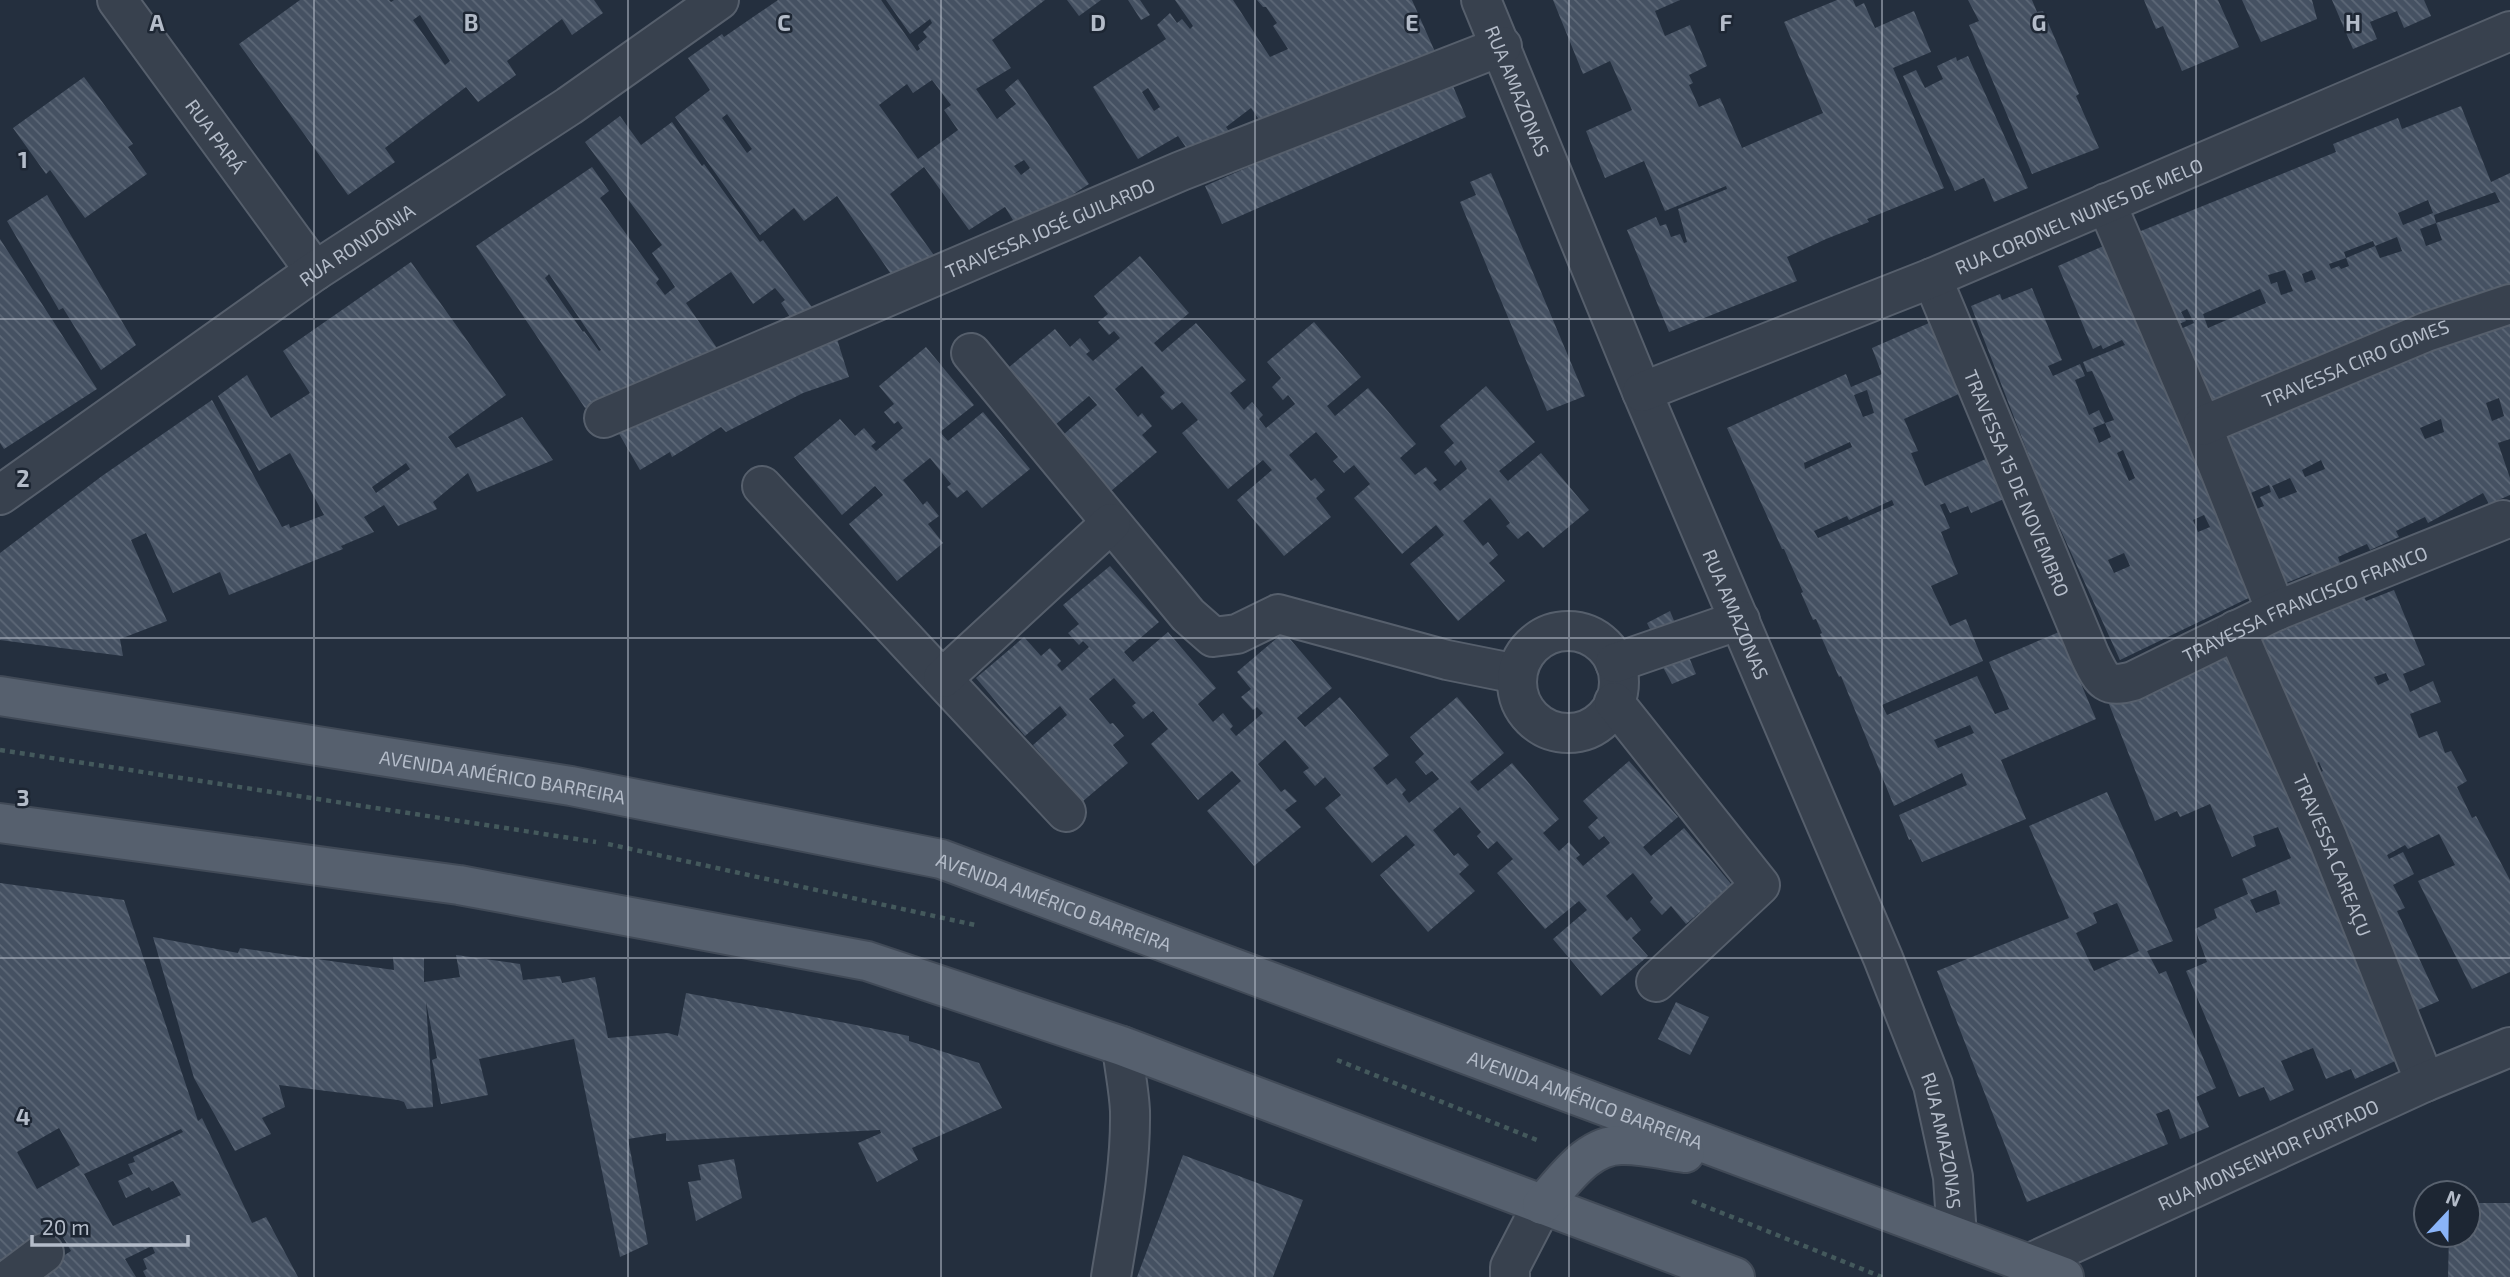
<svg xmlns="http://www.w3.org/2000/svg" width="2510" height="1277" viewBox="0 0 2510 1277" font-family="'Exo 2',sans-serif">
	<defs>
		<pattern id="building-back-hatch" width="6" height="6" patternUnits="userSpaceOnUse" patternTransform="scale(1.75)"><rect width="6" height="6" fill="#455162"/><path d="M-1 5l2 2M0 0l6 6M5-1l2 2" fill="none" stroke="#5d6877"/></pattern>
	</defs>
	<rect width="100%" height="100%" fill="#242f3e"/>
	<!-- building -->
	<path fill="url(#building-back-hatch)" fill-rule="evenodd" d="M300 0H389L391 2 394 0H594L603 13 572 35 562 19 507 61 516 75 478 102 466 87 385 148 395 162 348 195 239 44ZM420 15 450 61 445 65 413 20Z
		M778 0H881L917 51 920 49 918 45 927 37 923 32 932 23 930 19 910 34 886 0H1045L992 40 1011 68 976 89 997 119 1016 104 1005 90 1018 79 1089 184 1055 206 1016 225 1005 207 969 230 924 167 890 194 936 258 893 277 837 196 804 221 794 208 760 235 675 117 710 90 688 58 722 34 724 37ZM932 80 951 105 944 110 958 130 918 159 879 105 907 84 913 93ZM727 114 752 149 747 153 722 118ZM1024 160 1030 168 1021 175 1014 166Z
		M1067 0H1101L1079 16Z
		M1128 0H1140L1150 15 1141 20Z
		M1175 0H1233L1270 57 1288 49 1273 26 1277 23 1266 7H1263L1257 0H1412L1436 54 1262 124 1251 108 1226 127 1232 136 1190 153 1178 136 1138 159 1093 87 1166 39 1157 25 1170 13 1177 23 1182 19 1190 29 1193 26ZM1148 88 1160 107 1154 111 1142 92Z
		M1553 0H1680L1655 11 1665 36 1690 25 1707 66 1689 75 1693 83 1689 85 1699 107 1720 98 1742 148 1823 113 1784 22 1837 0H1853L1856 7 1864 3 1875 28 1914 11 1931 52 1893 68 1944 188 1867 219 1869 222 1826 239 1787 257 1797 281 1669 332 1627 230 1656 217 1660 226 1666 224 1671 237 1680 234 1684 243 1687 242 1678 209 1727 189 1726 186 1665 211 1644 161 1605 178 1586 131 1632 110 1610 61 1583 74Z
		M1968 0H2032L2037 12 2043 11 2079 94 2076 96 2099 148 2032 174 1969 25 1979 21Z
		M2144 0H2218L2239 47 2182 71 2163 26 2156 29Z
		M2242 0H2312L2317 19 2261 42Z
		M2332 0H2424L2431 16 2404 28 2397 11 2370 22 2377 39 2353 49Z
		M1968 56 2028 188 1994 202 1984 178 1955 191 1903 76 1916 70 1925 88 1943 79 1937 66 1956 57 1957 61Z
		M84 77 133 144 128 147 147 174 85 218 50 170 46 174 13 128Z
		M1450 79 1466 117 1222 224 1205 186Z
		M2461 106 2491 182 2510 173V292L2208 411 2176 331 2194 323 2187 309 2181 312 2186 321 2174 326 2136 233 2336 152 2333 144 2398 118 2402 129ZM2495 192 2500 202 2436 223 2442 240 2426 246 2420 229 2436 223 2434 215ZM2428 200 2433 213 2403 225 2398 213ZM2397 237 2402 251 2380 258 2375 246 2346 258 2349 266 2341 269 2339 266 2331 269 2329 264 2346 258 2344 252 2373 241 2375 246ZM2285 270 2293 291 2281 295 2277 282 2271 284 2268 275ZM2312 270 2316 279 2305 283 2302 274ZM2260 289 2266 303 2208 328 2203 314Z
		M620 116 641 145 672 122 702 166 704 164 760 242 763 240 814 310 792 320 781 303 785 300 775 288 753 304 731 272 686 303 719 351 585 408 476 246 592 167 609 191 600 198 659 279 656 283 665 295 675 287 652 253 662 245 585 142ZM549 274 601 350 599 351 584 331 583 332 545 278Z
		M1491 173 1585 396 1547 411 1460 202 1476 195 1470 182Z
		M47 195 136 345 101 370 63 308 59 310 7 221Z
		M0 239 97 389 4 449 0 443Z
		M2117 240 2259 593 2120 660 2041 487 1971 306 2000 294 2002 300 2032 288 2062 360 2048 366 2053 376 2080 364 2085 376 2075 380 2089 415 2099 410 2105 423 2093 428 2099 443 2111 437 2105 423 2114 420 2092 371 2087 372 2083 362 2125 345 2122 340 2103 349 2101 345 2093 349 2058 266ZM2123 450 2135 478 2129 481 2117 453ZM2204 515 2210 527 2198 532 2193 520ZM2124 553 2130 566 2114 573 2108 560Z
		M1140 256 1189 313 1154 343 1162 352 1196 323 1246 380 1230 393 1244 410 1252 402 1263 415 1259 419 1266 428 1295 404 1288 395 1283 400 1272 387 1281 378 1267 362 1314 322 1361 377 1327 406 1335 416 1368 388 1416 444 1400 458 1415 475 1426 467 1437 480 1433 483 1440 491 1467 469 1461 460 1455 466 1444 452 1454 443 1440 426 1486 386 1535 442 1499 471 1508 481 1541 453 1589 510 1543 548 1528 531 1518 539 1506 526 1510 523 1490 498 1463 521 1483 546 1488 542 1498 555 1489 563 1505 581 1458 621 1410 564 1444 535 1436 525 1402 554 1354 498 1370 484 1354 465 1344 473 1333 461 1338 457 1316 432 1289 455 1311 481 1315 478 1325 490 1316 498 1331 517 1284 556 1237 500 1272 470 1263 460 1228 489 1182 433 1198 420 1182 402 1172 410 1160 397 1165 393 1142 366 1115 389 1138 417 1142 413 1152 426 1142 435 1157 452 1111 491 1063 435 1097 405 1089 396 1055 425 1008 368 1055 329 1070 347 1080 338 1090 351 1086 354 1093 361 1120 338 1114 331 1109 335 1098 322 1108 314 1094 296Z
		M411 262 506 395 448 437 456 448 522 417 553 460 477 492 468 473 433 502 437 509 398 526 384 505 364 517 374 532 341 546 343 549 229 595 220 572 173 593 146 533 131 540 167 621 120 639 123 656 0 640V553L102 476 212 400 282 527 289 524 290 528 324 515 290 453 259 471 218 396 247 375 271 418 310 393 283 351ZM406 463 410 469 376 493 372 487Z
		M2510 315V439L2498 443 2510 478V495L2489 504 2483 493 2428 523 2425 517 2396 531 2399 537 2370 550 2367 544 2338 557 2340 563 2313 576 2311 573 2281 585 2249 512 2264 506 2260 497 2271 492 2269 485 2244 496 2214 428ZM2499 398 2504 416 2492 421 2486 403ZM2441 419 2444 432 2425 439 2420 428ZM2321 460 2325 469 2305 477 2302 470ZM2290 478 2297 492 2279 499 2272 486Z
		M1929 323 1961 393 1904 419 1918 451 1911 453 1925 486 1988 458 2004 499 1971 513 1968 506 1950 513 1945 503 1940 505 1950 528 1941 532 1958 574 1931 586 1950 626 1966 619 1983 661 1882 705 1887 715 1977 676 1995 714 2009 709 1989 662 2059 632 2096 719 2001 760 2026 819 1922 862 1911 839 1909 840 1899 815 1967 785 1962 773 1894 806 1841 676 1839 677 1820 634 1822 633 1816 619 1813 620 1801 593 1803 592 1784 549H1782L1727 428 1846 374 1851 387 1877 376 1882 374 1872 348ZM1867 390 1874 413 1863 417 1854 395ZM1850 442 1852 447 1805 469 1804 463ZM1892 500 1894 505 1818 538 1814 531 1847 516 1849 520ZM1970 725 1974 733 1938 748 1934 740Z
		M837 339 849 377 803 393 726 432 721 427 672 457 670 452 640 470 618 432Z
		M926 347 974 405 940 432 948 441 983 412 1030 469 982 508 967 490 957 498 947 487 951 484 930 458 903 480 923 505 927 501 939 516 928 524 943 543 897 581 849 524 883 495 875 486 842 515 794 457 840 419 855 436 864 428 876 442 871 446 876 451 903 428 898 421 894 424 884 412 894 404 879 386Z
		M1110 566 1159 622 1124 652 1133 662 1168 632 1216 688 1198 704 1213 722 1223 713 1233 726 1230 729 1236 736 1263 713 1257 707 1253 710 1241 697 1251 689 1237 672 1284 632 1332 688 1297 718 1305 727 1340 697 1389 755 1373 768 1387 785 1396 778 1406 790 1402 794 1409 803 1439 779 1432 771 1426 775 1415 762 1424 754 1410 737 1457 697 1504 753 1470 782 1478 791 1512 763 1559 819 1543 833 1559 851 1569 842 1580 855 1576 858 1583 866 1610 843 1604 836 1599 840 1588 827 1598 818 1583 801 1629 761 1678 817 1643 847 1651 856 1684 828 1732 885 1686 924 1671 906 1662 915 1650 902 1653 898 1633 873 1606 896 1627 921 1631 917 1641 930 1632 938 1648 956 1601 996 1553 939 1587 910 1579 901 1545 929 1497 873 1513 859 1497 841 1488 849 1477 836 1481 832 1460 807 1433 830 1454 856 1458 853 1469 865 1459 874 1475 891 1428 932 1380 875 1415 845 1406 835 1372 863 1325 808 1341 795 1325 777 1315 786 1303 772 1309 768 1285 740 1258 764 1281 792 1285 789 1297 801 1285 810 1301 827 1254 866 1207 811 1241 781 1232 771 1198 800 1151 744 1168 729 1153 711 1143 719 1132 706 1136 703 1114 678 1089 699 1110 724 1113 723 1124 736 1113 745 1128 763 1082 802 1033 745 1067 715 1060 706 1025 736 976 678 1024 637 1041 656 1050 648 1061 661 1057 665 1062 671 1089 647 1083 641 1079 645 1068 633 1079 624 1063 605Z
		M2361 589 2366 601 2394 590 2425 665 2403 674 2410 692 2433 681 2441 702 2410 714 2419 738 2437 731 2445 753 2451 751 2467 781 2457 787 2472 818 2476 816 2510 880V972L2472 989 2418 881 2455 865 2439 834 2408 849 2405 845 2387 855 2389 859 2403 852 2414 874 2393 885 2405 908 2397 911 2439 1001 2411 1013 2314 775 2323 771 2319 762 2313 764 2248 645ZM2386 673 2389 680 2378 685 2374 677Z
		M1670 611 1696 674 1672 684 1657 656 1662 654 1647 623Z
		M2236 643 2411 1054 2355 1079 2351 1069 2326 1079 2313 1048 2281 1061 2294 1090 2270 1101 2264 1087 2239 1097 2186 971 2207 962 2195 929 2217 918 2214 909 2248 894 2242 879 2291 858 2278 827 2253 836 2256 846 2232 857 2210 804 2180 817 2177 811 2155 821 2107 699ZM2276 890 2280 904 2256 913 2250 900Z
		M2107 792 2173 941 2147 951 2159 974 2166 971 2216 1088 2196 1097 2209 1127 2180 1139 2169 1109 2156 1114 2168 1144 2027 1202 1937 971 2069 918 2029 826ZM2117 903 2139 951 2094 971 2076 933 2097 923 2093 913Z
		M0 883 124 900 198 1121 202 1118 252 1223 266 1217 298 1277H146L143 1271 147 1269 143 1259 155 1253 152 1246 125 1259 136 1277H44L38 1272 71 1251 61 1234 0 1264ZM59 1128 80 1165 37 1189 17 1152ZM181 1129 183 1132 133 1157 135 1162 128 1164 133 1174 118 1181 126 1198 149 1187 152 1191 173 1181 181 1195 113 1226 84 1174Z
		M153 937 238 953 240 948 394 970 393 957 424 958V982L460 977 456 955 520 964 523 980 560 976 562 983 595 977 608 1038 668 1033 678 1036 686 993 851 1024 909 1036V1041L979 1063 1002 1108 912 1148 918 1160 877 1182 858 1143 881 1133 880 1130 666 1141V1133L628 1139 648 1244 620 1257 574 1039 479 1059 488 1095 441 1104 432 1060 437 1058 426 1002 433 1107 407 1109 404 1102 398 1100 279 1085 285 1107 262 1118 271 1134 235 1151 194 1078Z
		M1676 1002 1709 1017 1690 1055 1658 1039Z
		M1183 1155 1303 1200 1273 1277H1137Z
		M734 1159 742 1198 696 1221 688 1182 701 1180 698 1165Z
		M2468 1203H2510V1277H2448L2449 1235H2468Z"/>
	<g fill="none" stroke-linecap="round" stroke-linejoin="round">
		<!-- minor casing -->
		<g stroke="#565f6c" stroke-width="42">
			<g id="minor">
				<path id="s1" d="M117 0 315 271"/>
				<path id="s2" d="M1481 0 1642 392 1883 958 1933 1085 1953 1177 1957 1237"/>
				<path d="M2106 203 2202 426 2276 611"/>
				<path id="s3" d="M1932 278 2090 656C2102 680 2105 689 2133 681L2276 611 2503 520"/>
				<path d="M971 353 1188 615 1213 637 1237 634 1278 614 1447 660 1517 674"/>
				<path id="s4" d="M1642 392 1932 278 2510 31"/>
				<path id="s5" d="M604 418 1181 171 1502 46"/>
				<path id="s6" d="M2202 426 2426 332 2510 304"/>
				<path d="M762 486 1066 812"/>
				<path id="s7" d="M0 495 315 271 569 106 719 0"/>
				<path id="s8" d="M2236 630 2328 839 2425 1082"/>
				<circle cx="1568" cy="682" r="51"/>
				<path d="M1615 663 1740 620"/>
				<path d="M943 678 1111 523"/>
				<path d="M1614 702 1760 885 1656 982"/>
				<path id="s9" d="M2028 1264 2425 1082 2510 1047"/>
				<path d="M12 1277 44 1253"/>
				<path d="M1111 1277C1120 1222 1131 1166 1130 1111 1129 1089 1124 1067 1122 1046"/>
				<path d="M1510 1277V1267L1542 1205"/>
			</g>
		</g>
		<!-- major casing -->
		<g stroke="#414a57" stroke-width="42">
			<g id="major">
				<path id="s10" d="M0 696 571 786 941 859 2064 1277"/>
				<path d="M0 823 459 885 867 961 1122 1046 1735 1277"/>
				<path d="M1542 1205C1564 1181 1588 1143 1624 1145 1644 1145 1665 1150 1685 1153"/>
			</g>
		</g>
		<!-- path -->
		<path stroke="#44595c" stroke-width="4.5" stroke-dasharray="5 5" stroke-linecap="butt" d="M0 750 596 842
			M608 844 975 925
			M1337 1060 1537 1140
			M1692 1201 1882 1277"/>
		<!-- minor -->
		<use href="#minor" stroke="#38414e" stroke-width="38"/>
		<!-- major -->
		<use href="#major" stroke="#56606e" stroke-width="38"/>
	</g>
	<!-- grid -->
	<path fill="none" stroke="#b4bcc9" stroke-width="2" stroke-opacity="0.55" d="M314 0V1277M628 0V1277M941 0V1277M1255 0V1277M1569 0V1277M1882 0V1277M2196 0V1277M0 319H2510M0 638H2510M0 958H2510"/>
	<g text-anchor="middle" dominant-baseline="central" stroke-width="5" stroke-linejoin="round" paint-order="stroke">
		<!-- street labels -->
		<g font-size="19" fill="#b4bcc9" stroke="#1d2633">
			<text stroke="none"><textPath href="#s2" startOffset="98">RUA AMAZONAS</textPath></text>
			<text stroke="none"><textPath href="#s1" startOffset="168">RUA PARÁ</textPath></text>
			<text stroke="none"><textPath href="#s4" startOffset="471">RUA CORONEL NUNES DE MELO</textPath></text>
			<text stroke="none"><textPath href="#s5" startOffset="485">TRAVESSA JOSÉ GUILARDO</textPath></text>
			<text stroke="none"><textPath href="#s7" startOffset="436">RUA RONDÔNIA</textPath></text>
			<text stroke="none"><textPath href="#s6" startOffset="166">TRAVESSA CIRO GOMES</textPath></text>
			<text stroke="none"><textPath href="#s3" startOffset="222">TRAVESSA 15 DE NOVEMBRO</textPath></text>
			<text stroke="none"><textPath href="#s3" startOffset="656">TRAVESSA FRANCISCO FRANCO</textPath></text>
			<text stroke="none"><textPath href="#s2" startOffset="665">RUA AMAZONAS</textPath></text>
			<text stroke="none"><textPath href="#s10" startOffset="509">AVENIDA AMÉRICO BARREIRA</textPath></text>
			<text stroke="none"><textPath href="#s8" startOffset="245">TRAVESSA CAREAÇU</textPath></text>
			<text stroke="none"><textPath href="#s10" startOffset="1076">AVENIDA AMÉRICO BARREIRA</textPath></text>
			<text stroke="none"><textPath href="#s10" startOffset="1643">AVENIDA AMÉRICO BARREIRA</textPath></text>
			<text stroke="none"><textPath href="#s2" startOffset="1232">RUA AMAZONAS</textPath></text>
			<text stroke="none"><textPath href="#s9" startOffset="264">RUA MONSENHOR FURTADO</textPath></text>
		</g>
	</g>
	<g font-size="23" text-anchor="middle" font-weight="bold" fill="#b4bcc9" stroke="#1d2633" stroke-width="5" stroke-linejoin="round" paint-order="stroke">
		<text x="157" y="31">A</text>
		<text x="471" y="31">B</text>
		<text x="784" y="31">C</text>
		<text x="1098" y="31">D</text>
		<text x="1412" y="31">E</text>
		<text x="1726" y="31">F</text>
		<text x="2039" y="31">G</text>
		<text x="2353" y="31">H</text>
		<text x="23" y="168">1</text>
		<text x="23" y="487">2</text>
		<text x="23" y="806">3</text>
		<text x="23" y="1125">4</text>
	</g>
	<!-- north arrow -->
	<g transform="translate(2447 1214) rotate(22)"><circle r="33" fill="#1d2633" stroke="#59626f" stroke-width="2"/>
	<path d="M0-5L12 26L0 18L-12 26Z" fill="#8ab4f8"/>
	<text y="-10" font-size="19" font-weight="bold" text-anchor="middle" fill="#b4bcc9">N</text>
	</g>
	<!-- scale -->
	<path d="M32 1235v10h156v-10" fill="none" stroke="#b4bcc9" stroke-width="3.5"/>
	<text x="42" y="1235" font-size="21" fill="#b4bcc9" stroke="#1d2633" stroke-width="5" paint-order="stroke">20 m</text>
</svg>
